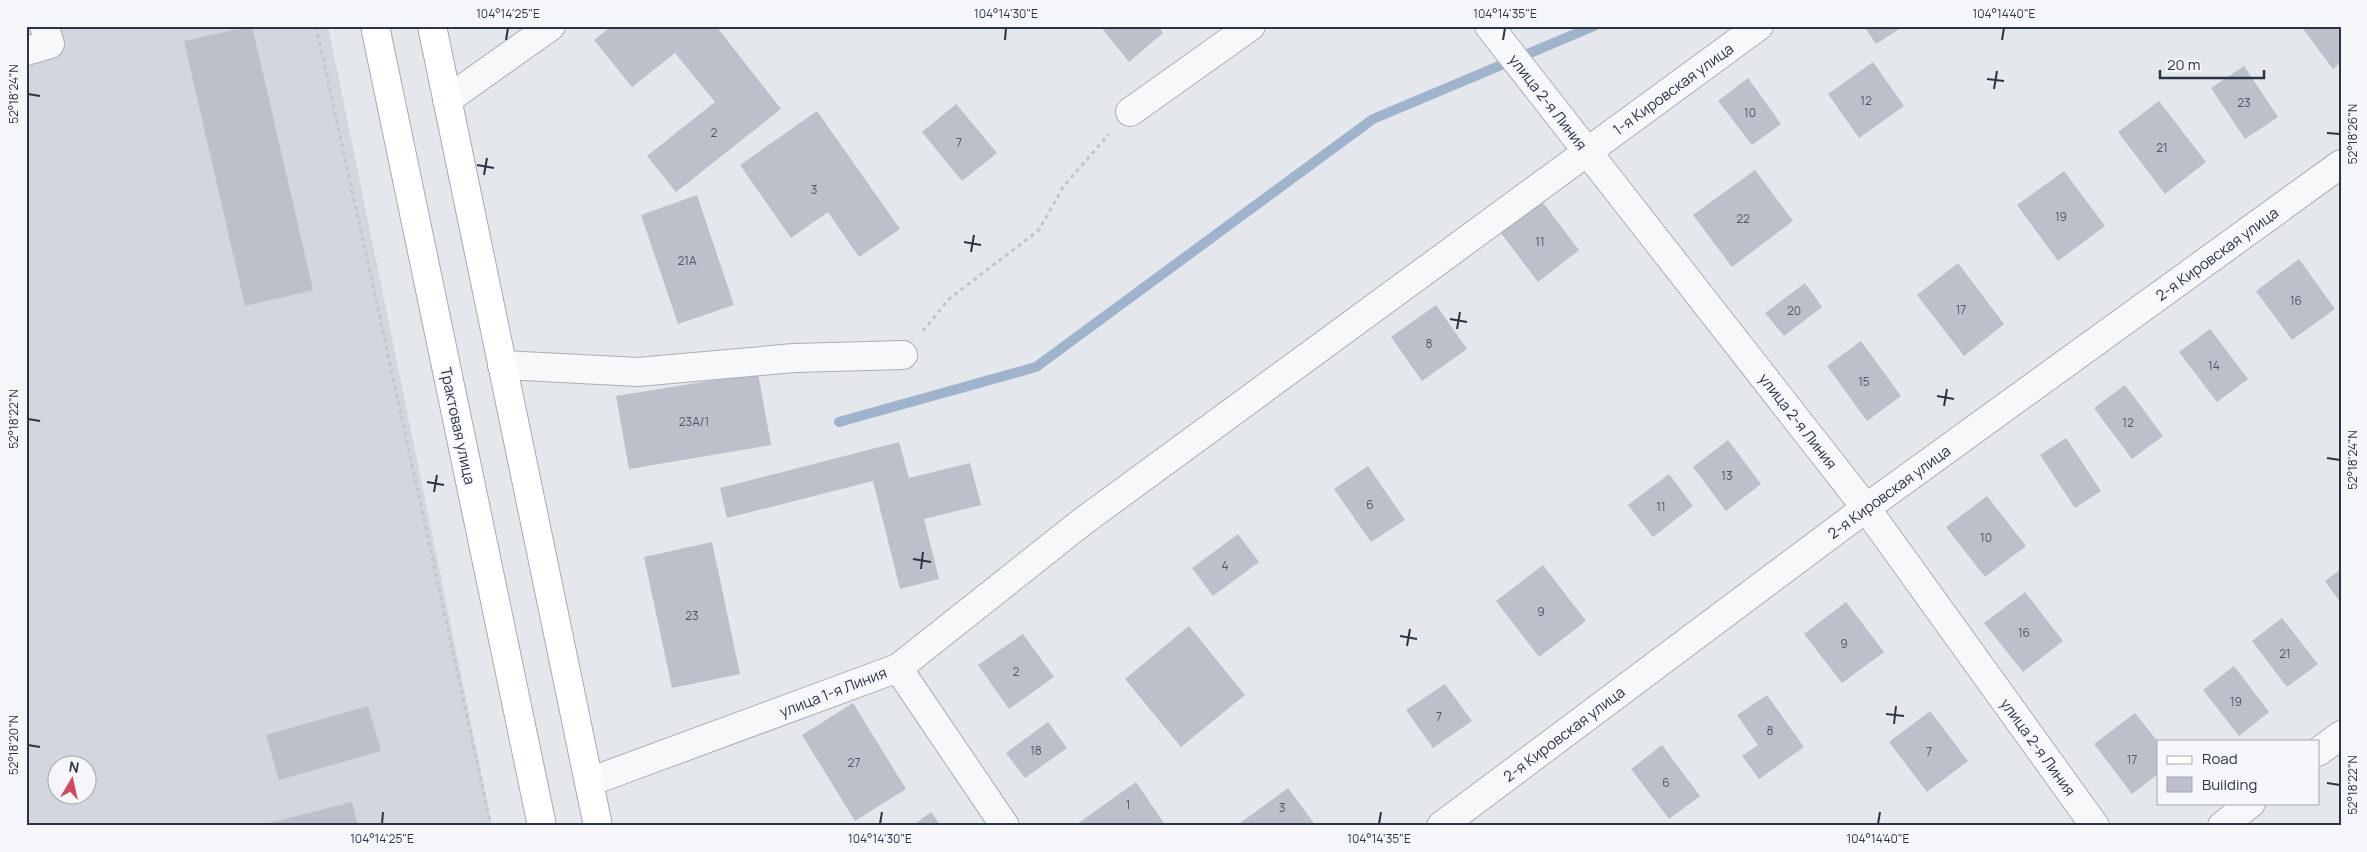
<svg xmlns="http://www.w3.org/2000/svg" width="2367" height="852" viewBox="0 0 2367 852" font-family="Manrope,sans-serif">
	<rect width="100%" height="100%" fill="#e4e7ec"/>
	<!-- built -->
	<path fill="#d2d6de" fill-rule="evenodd" d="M26 26H328L492 826H26ZM58 764H88V794H58Z"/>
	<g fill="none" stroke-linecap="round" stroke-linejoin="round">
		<!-- stream -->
		<path stroke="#9fb4cc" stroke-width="10" d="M839 422 1036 367 1373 119 1594 26"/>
	</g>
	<!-- building -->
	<path fill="#bbc0ca" d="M252 26 313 290 245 306 184 41Z
		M612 26H716L781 109 676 192 647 156 715 102 675 53 632 87 594 40Z
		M1100 26H1158L1163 33 1129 62Z
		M1864 26H1904L1876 44Z
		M2301 26H2341V62L2333 69Z
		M1873 62 1904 106 1859 138 1828 94Z
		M2244 66 2278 117 2245 139 2211 88Z
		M1748 78 1781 124 1752 145 1718 101Z
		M2159 101 2206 162 2165 194 2118 132Z
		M956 104 997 153 962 181 922 132Z
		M817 111 900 229 859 257 828 212 791 238 740 165Z
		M1755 170 1793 221 1732 267 1693 215Z
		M2064 171 2105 226 2058 261 2017 205Z
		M697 195 734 305 678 324 641 215Z
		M1541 200 1579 250 1538 282 1500 232Z
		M2299 259 2335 309 2292 340 2256 291Z
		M1958 263 2004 324 1964 356 1917 295Z
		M1805 283 1822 307 1784 336 1765 313Z
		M1436 305 1467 349 1422 381 1391 337Z
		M2210 329 2248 379 2217 402 2179 352Z
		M1861 341 1901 396 1867 421 1827 366Z
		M758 373 771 445 629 469 616 396Z
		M2125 385 2163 436 2132 459 2094 408Z
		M2066 438 2101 491 2075 508 2040 455Z
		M1728 440 1761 484 1726 511 1693 467Z
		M899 442 909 478 970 463 981 505 924 519 939 579 900 589 873 481 727 518 720 488Z
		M1368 466 1405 520 1371 542 1334 489Z
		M1669 474 1693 506 1653 537 1628 505Z
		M1987 496 2026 546 1985 577 1946 527Z
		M1238 534 1259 562 1213 596 1192 568Z
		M712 542 740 674 672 688 644 557Z
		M1543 565 1586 621 1539 657 1496 601Z
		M2341 569V603L2325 581Z
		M2025 592 2063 641 2023 672 1984 623Z
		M1846 602 1884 652 1842 683 1804 634Z
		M2282 618 2318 664 2287 687 2252 641Z
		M1189 626 1245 695 1181 747 1125 679Z
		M1023 634 1054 677 1009 709 978 665Z
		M2234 666 2269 712 2239 736 2203 690Z
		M1445 684 1472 721 1433 748 1406 710Z
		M1767 695 1804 747 1759 779 1742 756 1758 745 1737 715Z
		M853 703 906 789 855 821 802 735Z
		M368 706 381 751 279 780 266 735Z
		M1930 711 1968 761 1927 792 1889 742Z
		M2135 713 2158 742V774L2132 794 2094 744Z
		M1048 722 1067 748 1025 778 1006 753Z
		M1662 745 1700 796 1669 819 1631 769Z
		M1136 782 1166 826H1074Z
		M1288 788 1316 826H1236Z
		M352 802 358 826H261V825Z
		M931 812 941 826H912Z"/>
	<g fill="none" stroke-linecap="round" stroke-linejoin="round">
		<!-- minor casing -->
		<g stroke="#a9aeb7" stroke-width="30">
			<path id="minor" d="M1489 26 1866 508 2095 826
				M26 51 50 44 44 26
				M447 100 551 26
				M1130 112 1251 26
				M502 365 638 372 794 358 903 355
				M898 668 1082 522 1759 26
				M2318 752 2341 735
				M589 782 898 668 1005 826
				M1441 826 1866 508 2341 164
				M2222 826 2251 803"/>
		</g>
		<!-- major casing -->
		<g stroke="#a3abb8" stroke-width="30">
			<path id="major" d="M375 26 542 826
				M432 26 598 826"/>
		</g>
		<!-- path -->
		<path stroke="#c2c5cb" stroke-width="3" stroke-dasharray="4 4" stroke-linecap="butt" d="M316 26 491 826
			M923 331 949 299 1039 230 1063 187 1109 134"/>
		<!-- minor -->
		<use href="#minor" stroke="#f7f8fa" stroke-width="28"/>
		<!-- major -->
		<use href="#major" stroke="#fff" stroke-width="28"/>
	</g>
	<!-- ticks -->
	<path fill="none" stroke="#2b3445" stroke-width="2" d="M506 40 508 28M1005 40 1006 28M1503 40 1505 28M2002 40 2004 28M1987 79 2004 81M1994 89 1997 71M28 94 40 96M2327 133 2340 134M477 165 494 168M484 175 487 158M964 242 981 245M971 252 974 235M1450 319 1467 322M1457 329 1460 312M1937 396 1954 399M1944 406 1947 389M28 419 40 421M2327 458 2340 460M427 482 444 485M434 492 437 475M913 559 931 562M921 569 923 552M1400 636 1417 639M1407 646 1410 629M1886 714 1904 716M1894 724 1896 706M28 745 40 747M2327 783 2340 785M382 824 383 812M880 824 882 812M1379 824 1381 812M1878 824 1880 812"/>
	<g text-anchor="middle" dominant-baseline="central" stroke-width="4" stroke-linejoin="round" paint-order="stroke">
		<!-- number labels -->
		<g font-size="12" fill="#4f5766">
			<text x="1866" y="100">12</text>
			<text x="2244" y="102">23</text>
			<text x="1750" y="112">10</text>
			<text x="714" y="132">2</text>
			<text x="959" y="142">7</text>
			<text x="2162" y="147">21</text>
			<text x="814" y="189">3</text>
			<text x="2061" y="216">19</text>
			<text x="1743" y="218">22</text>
			<text x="1540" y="241">11</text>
			<text x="687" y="260">21А</text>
			<text x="2296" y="300">16</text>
			<text x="1961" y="309">17</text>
			<text x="1794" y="310">20</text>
			<text x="1429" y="343">8</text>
			<text x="2214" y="365">14</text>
			<text x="1864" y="381">15</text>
			<text x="694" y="421">23А/1</text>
			<text x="2128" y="422">12</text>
			<text x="1727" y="475">13</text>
			<text x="1370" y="504">6</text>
			<text x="1661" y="506">11</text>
			<text x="1986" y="537">10</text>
			<text x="1225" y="565">4</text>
			<text x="1541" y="611">9</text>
			<text x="692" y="615">23</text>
			<text x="2024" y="632">16</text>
			<text x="1844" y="643">9</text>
			<text x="2285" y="653">21</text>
			<text x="1016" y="671">2</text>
			<text x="2236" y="701">19</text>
			<text x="1439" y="716">7</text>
			<text x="1770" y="730">8</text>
			<text x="1036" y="750">18</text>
			<text x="1929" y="751">7</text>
			<text x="2132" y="759">17</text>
			<text x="854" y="762">27</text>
			<text x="1666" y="782">6</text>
			<text x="1128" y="804">1</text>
			<text x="1282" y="807">3</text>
		</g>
		<!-- street labels -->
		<g font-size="15" fill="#2b3445" stroke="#f4f6f9">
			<text transform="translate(1673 89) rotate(-36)">1-я Кировская улица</text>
			<text transform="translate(1548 102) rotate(52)">улица 2-я Линия</text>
			<text transform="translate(2217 254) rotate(-36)">2-я Кировская улица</text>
			<text transform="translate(1798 421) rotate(52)">улица 2-я Линия</text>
			<text transform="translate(458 426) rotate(78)">Трактовая улица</text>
			<text transform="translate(1889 492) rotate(-36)">2-я Кировская улица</text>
			<text transform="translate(833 692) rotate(-21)">улица 1-я Линия</text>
			<text transform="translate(1564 734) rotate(-37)">2-я Кировская улица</text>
			<text transform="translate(2038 747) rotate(54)">улица 2-я Линия</text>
		</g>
	</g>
	<!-- border -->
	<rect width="2367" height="852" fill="none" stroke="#f4f6f9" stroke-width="55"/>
	<!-- legend -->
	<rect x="2157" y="740" width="162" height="65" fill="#f4f6f9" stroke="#a4a8b1"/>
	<rect x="2167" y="756" width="25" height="8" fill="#ffffff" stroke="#a4a8b1"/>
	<text x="2202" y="764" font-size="15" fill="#2b3445">Road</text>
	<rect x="2167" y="777" width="25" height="15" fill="#bbc0ca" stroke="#a4a8b1"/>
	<text x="2202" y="790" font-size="15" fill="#2b3445">Building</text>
	<!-- north arrow -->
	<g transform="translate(72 780) rotate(9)"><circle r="24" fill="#f4f6f9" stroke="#a4a8b1"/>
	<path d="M0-4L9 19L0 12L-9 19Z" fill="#d1495b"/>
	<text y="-8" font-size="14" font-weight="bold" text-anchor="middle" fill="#2b3445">N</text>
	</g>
	<!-- scale -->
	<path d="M2160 70v8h104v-8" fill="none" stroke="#2b3445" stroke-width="2.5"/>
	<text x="2167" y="70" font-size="15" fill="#2b3445" stroke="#f4f6f9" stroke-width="4" paint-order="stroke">20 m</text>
	<rect x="28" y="28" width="2312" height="796" fill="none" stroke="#2b3445" stroke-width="2"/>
	<g font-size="12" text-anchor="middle" fill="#2b3445">
		<text x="508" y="18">104°14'25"E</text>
		<text x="1006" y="18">104°14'30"E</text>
		<text x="1505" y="18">104°14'35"E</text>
		<text x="2004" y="18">104°14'40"E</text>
		<text transform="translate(14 94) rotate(-90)" y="4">52°18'24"N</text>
		<text transform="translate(2353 134) rotate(-90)" y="4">52°18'26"N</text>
		<text transform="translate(14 419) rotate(-90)" y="4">52°18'22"N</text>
		<text transform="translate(2353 460) rotate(-90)" y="4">52°18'24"N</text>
		<text transform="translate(14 745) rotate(-90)" y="4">52°18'20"N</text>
		<text transform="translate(2353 785) rotate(-90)" y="4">52°18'22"N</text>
		<text x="382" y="843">104°14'25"E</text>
		<text x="880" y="843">104°14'30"E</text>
		<text x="1379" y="843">104°14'35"E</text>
		<text x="1878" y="843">104°14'40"E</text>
	</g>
</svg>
